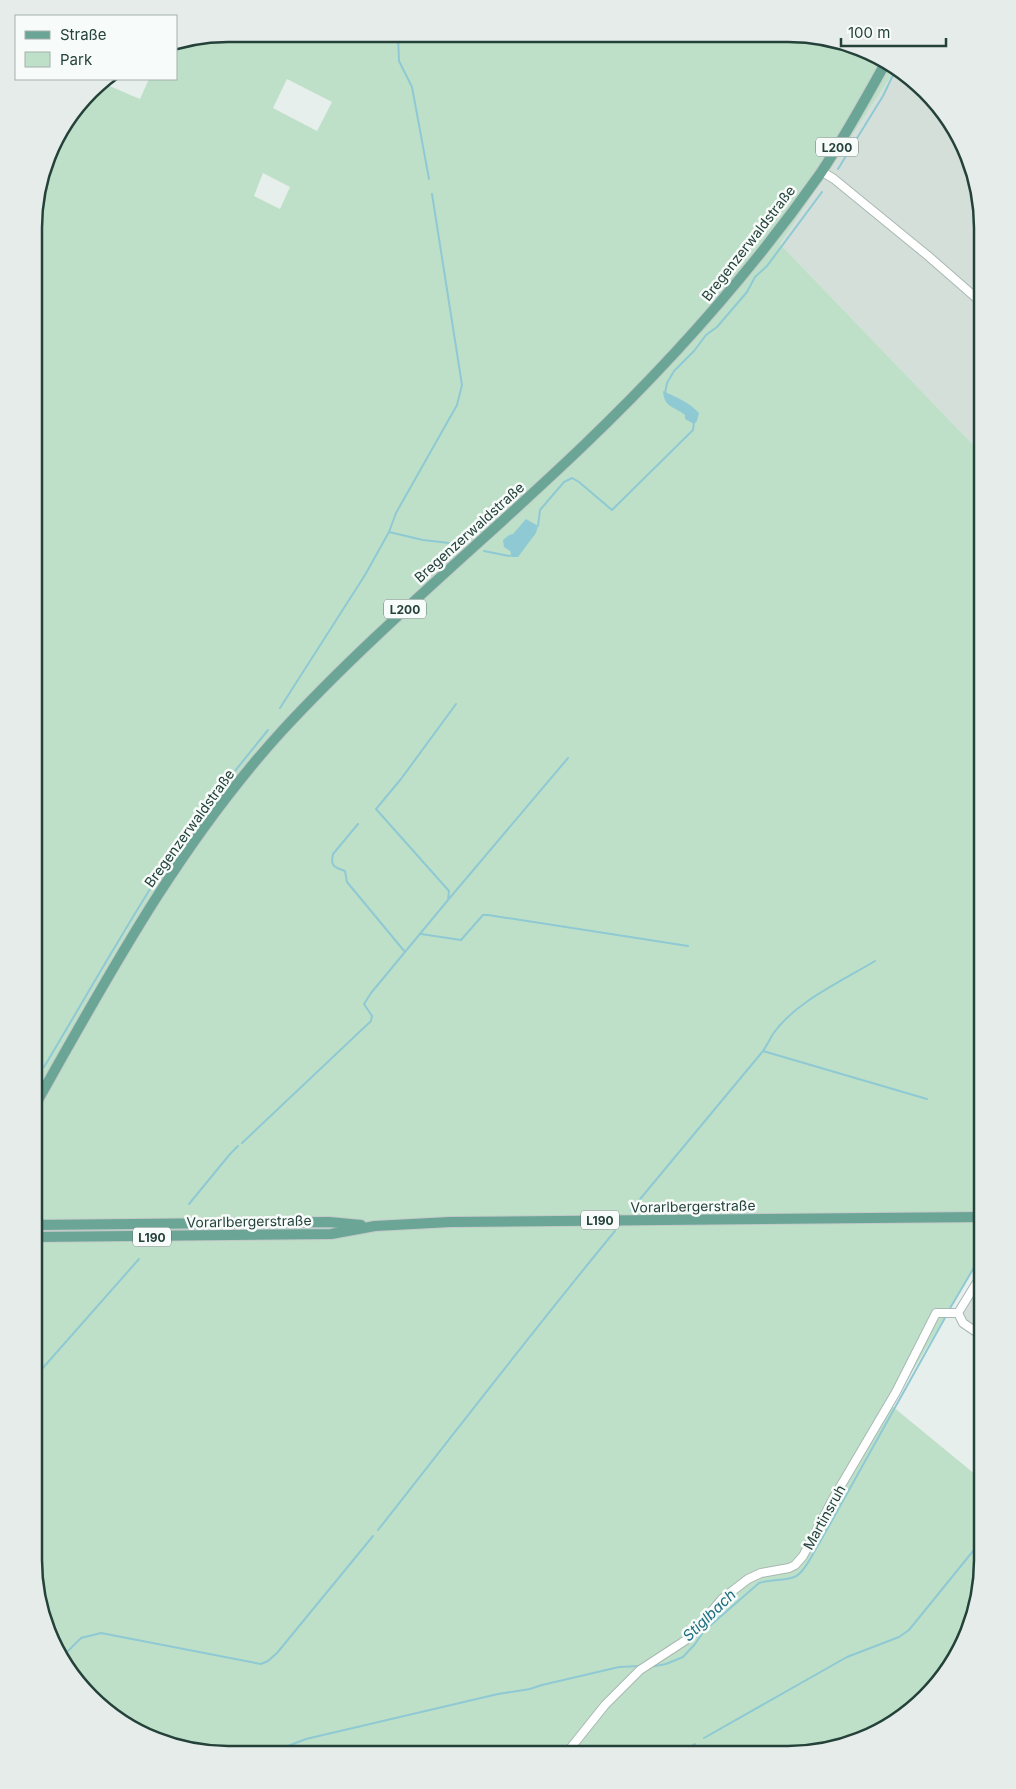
<svg xmlns="http://www.w3.org/2000/svg" width="1016" height="1789" viewBox="0 0 1016 1789" font-family="Inter,sans-serif">
	<rect width="100%" height="100%" fill="#e6efeb"/>
	<!-- built -->
	<path fill="#d4dfda" d="M896 69 916 82 949 120 972 166 982 229V454L780 244Z
		M982 1282V1332L961 1316Z"/>
	<!-- green -->
	<path fill="#bfe0c8" fill-rule="evenodd" d="M229 34 825 37 873 54 896 69 780 244 982 454V1254L892 1406 982 1480V1573L968 1635 942 1679 896 1722 850 1745 787 1755 203 1754 154 1740 100 1707 67 1669 44 1623 34 1560 35 204 54 142 100 82 140 99 149 79H176V44ZM287 79 332 102 317 131 273 108ZM263 173 290 187 280 209 254 196Z"/>
	<!-- water -->
	<path fill="#8ec9d4" d="M663 391C676 397 689 402 699 413L697 421 694 424 685 419V415C674 406 664 408 663 391Z
		M526 519 538 526 536 533 518 557H512L510 551 504 547 503 540 509 535 513 534Z"/>
	<g fill="none" stroke-linecap="round" stroke-linejoin="round">
		<!-- stream -->
		<path stroke="#8ec9d4" stroke-width="2" d="M398 35 399 61 412 87 429 179
			M55 149 74 117
			M49 160 52 155
			M838 169 883 96 896 69
			M665 393 667 383 674 371 694 351 706 335 717 327 747 292 755 277 767 266 822 192
			M538 526 540 510 564 482 572 478 579 482 612 510 693 430 694 422
			M389 532 396 513 457 405 462 385 432 194
			M484 551 509 556 513 555
			M280 708 365 575 389 532 423 540 449 543
			M358 824 333 854C330 867 335 867 345 871L347 882 405 952
			M448 900 568 758
			M421 934 461 940 483 915H488L688 946
			M763 1051C767 1045 770 1039 773 1034 795 1002 842 981 875 961
			M44 1067C86 997 126 925 171 856 201 812 235 771 268 730
			M34 1083 38 1077
			M242 1143 371 1021 372 1016 364 1004 371 993 448 900 449 891 441 882 376 809 401 779 456 704
			M189 1204 230 1154 238 1146
			M631 1210 763 1051 927 1099
			M949 1310 982 1254
			M34 1378 139 1259
			M378 1530C457 1430 534 1329 615 1231
			M61 1658 81 1638 101 1633 261 1664 268 1661 277 1653 373 1536
			M650 1667 666 1664 683 1657 695 1644 704 1631 759 1583C771 1579 785 1581 794 1577 804 1574 814 1551 820 1542L946 1316
			M704 1738 847 1657 899 1637 909 1630 982 1540
			M275 1754 288 1746 306 1739 498 1694 530 1689 542 1685 619 1667 640 1666
			M678 1755 695 1744"/>
		<!-- minor casing -->
		<g stroke="#a8b8b2" stroke-width="10">
			<path id="minor" d="M821 171 834 179 927 255 982 303
				M982 1336 963 1323 958 1313 982 1274
				M565 1755 605 1705 640 1670 689 1638 722 1599 748 1579 761 1573 789 1568 795 1565 803 1556 833 1499 896 1392 936 1313H958"/>
		</g>
		<!-- major casing -->
		<g stroke="#c2cac8" stroke-width="12">
			<path id="major" d="M34 1107C108 976 179 844 281 732 375 630 483 542 583 446 670 363 751 272 820 174 844 138 865 100 886 62
				M34 1225 329 1222 361 1225
				M34 1237 331 1234 375 1226 450 1222 982 1217"/>
		</g>
		<!-- minor -->
		<use href="#minor" stroke="#fff" stroke-width="8"/>
		<!-- major -->
		<use href="#major" stroke="#6aa596" stroke-width="10"/>
	</g>
	<g text-anchor="middle" dominant-baseline="central" stroke-width="5" stroke-linejoin="round" paint-order="stroke">
		<!-- shield labels -->
		<g fill="#f7fbf9" stroke="#637a73" stroke-width="1">
			<rect x="816" y="137.5" width="42" height="19" rx="4"/>
			<rect x="384" y="599.5" width="42" height="19" rx="4"/>
			<rect x="581" y="1210.5" width="38" height="19" rx="4"/>
			<rect x="133" y="1227.5" width="38" height="19" rx="4"/>
		</g>
		<g font-size="12" font-weight="bold" fill="#24423a">
			<text x="837" y="147">L200</text>
			<text x="405" y="609">L200</text>
			<text x="600" y="1220">L190</text>
			<text x="152" y="1237">L190</text>
		</g>
		<!-- street labels -->
		<g font-size="14" fill="#24423a" stroke="#f7fbf9">
			<text transform="translate(748 243) rotate(-52)">Bregenzerwaldstraße</text>
			<text transform="translate(469 532) rotate(-42)">Bregenzerwaldstraße</text>
			<text transform="translate(189 828) rotate(-54)">Bregenzerwaldstraße</text>
			<text transform="translate(693 1206) rotate(-1)">Vorarlbergerstraße</text>
			<text transform="translate(249 1221) rotate(-1)">Vorarlbergerstraße</text>
			<text transform="translate(824 1517) rotate(-61)">Martinsruh</text>
		</g>
		<!-- water labels -->
		<g font-size="15" font-style="italic" fill="#1c6f80" stroke="#f7fbf9">
			<text transform="translate(709 1615) rotate(-44)">Stiglbach</text>
		</g>
	</g>
	<!-- crop -->
	<path d="M0 0H1016V1789H0ZM228 42H788A186 186 0 0 1 974 228V1560A186 186 0 0 1 788 1746H228A186 186 0 0 1 42 1560V228A186 186 0 0 1 228 42Z" fill="#e6ecea" fill-rule="evenodd"/>
	<path fill="none" stroke="#24423a" stroke-width="2.5" d="M228 42H788A186 186 0 0 1 974 228V1560A186 186 0 0 1 788 1746H228A186 186 0 0 1 42 1560V228A186 186 0 0 1 228 42Z"/>
	<!-- legend -->
	<rect x="15" y="15" width="162" height="65" fill="#f7fbf9" stroke="#a3b1ad"/>
	<rect x="25" y="31" width="25" height="8" fill="#6aa596" stroke="#a3b1ad"/>
	<text x="60" y="40" font-size="15" fill="#24423a">Straße</text>
	<rect x="25" y="52" width="25" height="15" fill="#bfe0c8" stroke="#a3b1ad"/>
	<text x="60" y="65" font-size="15" fill="#24423a">Park</text>
	<!-- scale -->
	<path d="M841 38v8h105v-8" fill="none" stroke="#24423a" stroke-width="2.5"/>
	<text x="848" y="38" font-size="15" fill="#24423a" stroke="#f7fbf9" stroke-width="4" paint-order="stroke">100 m</text>
</svg>
